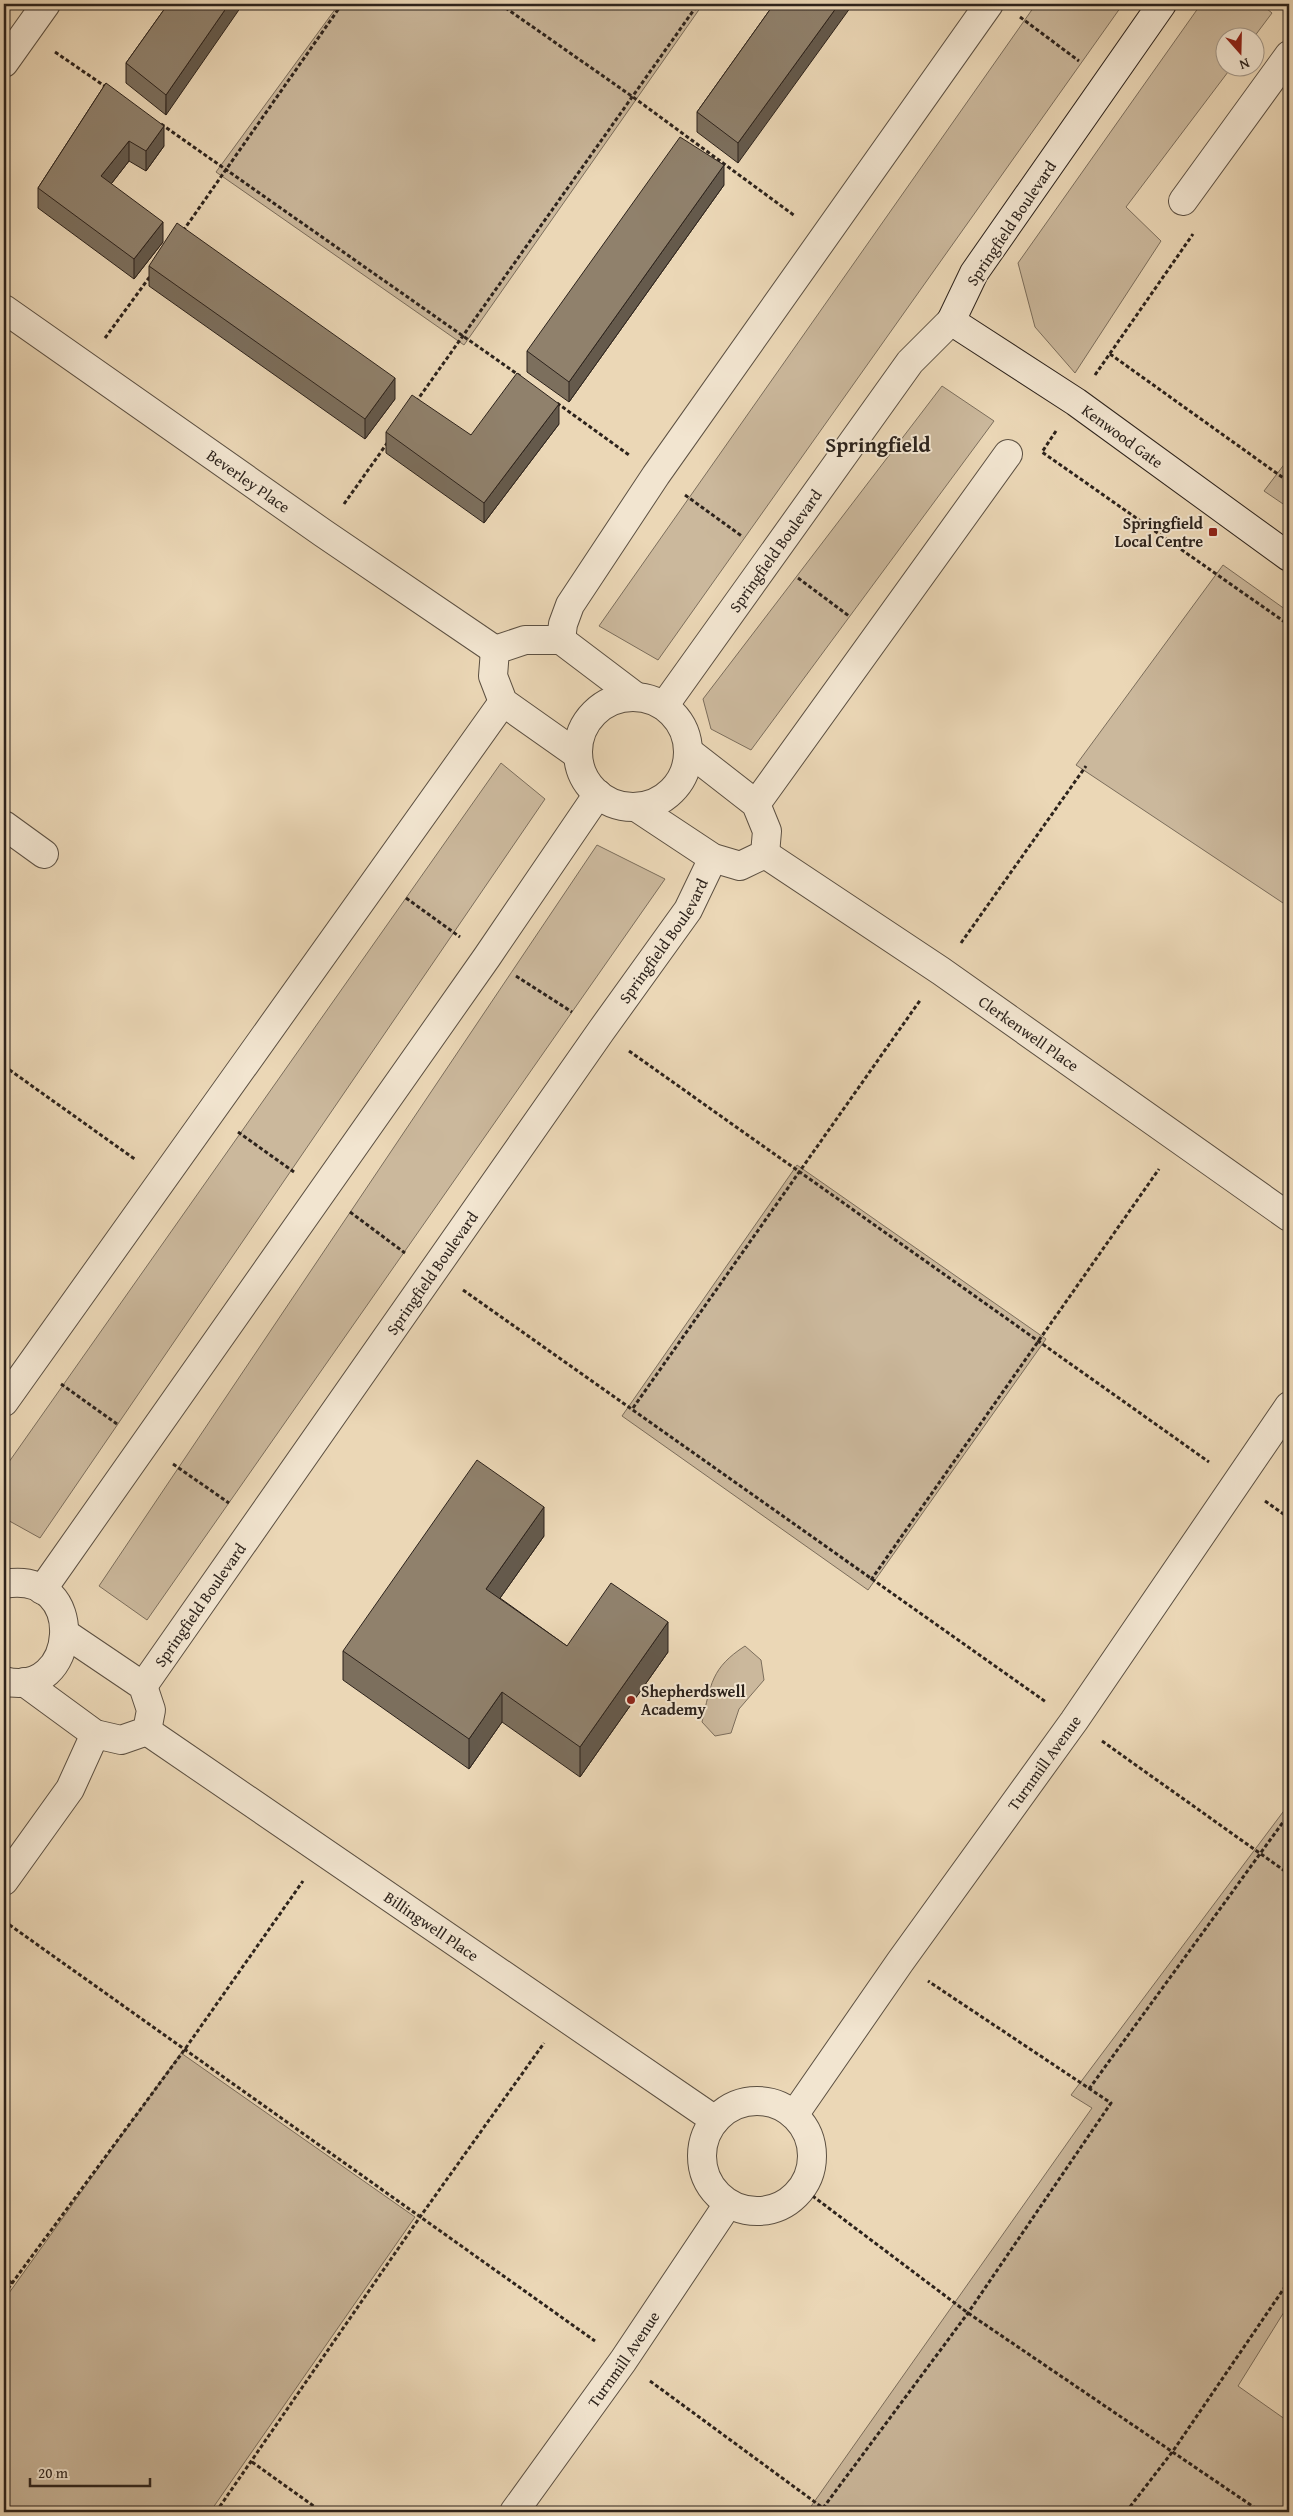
<svg xmlns="http://www.w3.org/2000/svg" width="1293" height="2516" viewBox="0 0 1293 2516" font-family="'Gentium Book Plus',serif">
	<rect width="100%" height="100%" fill="#ebd7b6"/>
	<filter id="stains"><feTurbulence type="fractalNoise" baseFrequency=".004" numOctaves="4"/><feColorMatrix values="0 0 0 0 .2 0 0 0 0 .09 0 0 0 0 .02 0 0 0 .5 -.17"/></filter>
	<radialGradient id="worn" r=".72"><stop offset=".6" stop-color="#630" stop-opacity="0"/><stop offset="1" stop-color="#630" stop-opacity=".3"/></radialGradient>
	<!-- green -->
	<path fill="#cbb89c" stroke="#7c6e5c" d="M339 4H703L464 345 216 172Z
		M1036 4H1123L658 660 599 626Z
		M1201 4H1261L1272 13 1254 37 1226 38V68H1231L1126 207 1161 241 1075 373 1035 327 1018 263Z
		M942 386 994 421 751 750 711 729 703 699Z
		M1289 458V508L1264 491Z
		M1223 565 1289 612V907L1076 765Z
		M501 763 545 799 40 1538 4 1518V1469Z
		M597 845 665 879 147 1620 99 1586Z
		M797 1165 1046 1339 868 1590 622 1416Z
		M745 1646 761 1660 764 1680 739 1709 731 1733 715 1736 702 1722C711 1684 711 1668 745 1646Z
		M1289 1804V2304L1238 2386 1289 2422V2512H807L1092 2108 1071 2095Z
		M181 2053 415 2217 210 2512H4V2300Z"/>
	<g fill="none" stroke-linecap="round" stroke-linejoin="round">
		<!-- street casing -->
		<g stroke="#5c5042" stroke-width="30">
			<g id="street">
				<path d="M4 63 46 4"/>
				<path d="M1183 201 1289 55"/>
				<path id="s1" d="M4 309 323 533 495 650"/>
				<path d="M561 640 563 624 570 605 656 475 989 4"/>
				<circle cx="633" cy="752" r="55"/>
				<path id="s2" d="M664 706 910 362 951 321"/>
				<path d="M578 755 503 702 493 676 495 650 525 640H561L635 696"/>
				<path d="M756 804 1008 454"/>
				<path d="M636 807 713 858 740 866 765 854 767 831 756 804 688 751"/>
				<path d="M4 825 44 854"/>
				<path id="s3" d="M765 854 941 971 1289 1217"/>
				<path d="M4 1402 503 702"/>
				<path d="M4 1584C90 1569 78 1701 4 1681"/>
				<path d="M42 1590 487 957 598 794"/>
				<path d="M24 1682 95 1734 121 1740 147 1731 151 1710 143 1686 66 1634"/>
				<path id="s4" d="M143 1686 601 1031 688 910 713 858"/>
				<path id="s5" d="M147 1731 715 2120"/>
				<path d="M4 1881 70 1789 95 1734"/>
				<circle cx="757" cy="2156" r="55"/>
				<path id="s6" d="M794 2115 900 1962 1074 1721 1289 1406"/>
				<path id="s7" d="M514 2512 623 2361 728 2204"/>
			</g>
		</g>
		<!-- secondary casing -->
		<g stroke="#2d231c" stroke-width="30">
			<g id="secondary">
				<path id="s8" d="M1162 4 974 273 951 321 1076 402 1289 557"/>
			</g>
		</g>
		<!-- path -->
		<path stroke="#2d231c" stroke-width="3" stroke-dasharray="4 2.5" stroke-linecap="butt" d="M500 4 633 97 795 216
			M1020 17 1079 61
			M55 52 106 87
			M161 124 520 376
			M183 231 342 4
			M105 338 151 275
			M1110 354 1289 482
			M1095 375 1193 234
			M416 402 698 4
			M557 403 629 455
			M1056 431 1042 452 1289 625
			M685 495 743 537
			M344 504 388 442
			M798 578 849 616
			M406 898 460 937
			M961 943 1086 766
			M516 976 572 1012
			M629 1051 1209 1462
			M4 1066 136 1160
			M238 1132 294 1172
			M350 1212 405 1253
			M463 1290 1046 1702
			M61 1384 117 1424
			M633 1408 921 999
			M173 1464 229 1503
			M1265 1501 1289 1518
			M871 1580 1159 1169
			M1102 1741 1289 1874
			M4 1921 595 2341
			M1089 2089 1289 1814
			M802 2188 968 2313 1261 2512
			M4 2277 12 2283
			M4 2294 185 2049 303 1881
			M650 2381 823 2508 820 2512
			M252 2462 322 2512
			M823 2508 968 2313 1111 2103 928 1981
			M216 2512 420 2217 544 2043
			M1126 2512 1173 2451 1289 2281"/>
		<!-- street -->
		<use href="#street" stroke="#f2e5d0" stroke-width="28"/>
		<!-- secondary -->
		<use href="#secondary" stroke="#f2e5d0" stroke-width="28"/>
	</g>
	<!-- wall -->
	<path fill="#7c6f5d" stroke="#2d231c" d="M168 4 166 115 126 83V63Z
		M774 4 738 163 697 132V112Z
		M106 83 164 146 146 171 129 161 111 184 163 242 134 279 38 208V188Z
		M724 185 569 402 527 372V351Z
		M149 266 395 399 365 439 149 286Z
		M559 424 484 523 386 453V432L471 435Z
		M544 1536 500 1598 567 1646 668 1652 580 1777 502 1722 469 1769 343 1680V1651Z"/>
	<!-- shaded-wall -->
	<path fill="#655a4c" stroke="#2d231c" d="M229 4H243L166 115V95Z
		M839 4H853L738 163V143Z
		M164 126V146L146 171V151Z
		M129 141V161L101 197V176Z
		M724 165V185L569 402V382Z
		M163 222V242L134 279V259Z
		M395 378V399L365 439V419Z
		M559 404V424L484 523V503Z
		M544 1507V1536L486 1618V1589Z
		M668 1622V1652L580 1777V1747Z
		M502 1692V1722L469 1769V1739Z"/>
	<!-- building -->
	<path fill="#90816c" stroke="#2d231c" d="M168 4H229L166 95 126 63Z
		M774 4H839L738 143 697 112Z
		M106 83 164 126 146 151 129 141 101 176 163 222 134 259 38 188Z
		M680 137 724 165 569 382 527 351Z
		M177 223 395 378 365 419 149 266Z
		M517 373 559 404 484 503 386 432 412 395 471 435Z
		M477 1460 544 1507 486 1589 567 1646 611 1583 668 1622 580 1747 502 1692 469 1739 343 1651Z"/>
	<!-- markers -->
	<g fill="#8f2418" stroke="#f2e5d0" stroke-width="2">
		<rect x="1208" y="527" width="10" height="10" rx="2.5"/>
		<circle cx="631" cy="1700" r="5"/>
	</g>
	<g text-anchor="middle" dominant-baseline="central" stroke-width="4" stroke-linejoin="round" paint-order="stroke">
		<!-- street labels -->
		<g font-size="16" fill="#2d231c" stroke="#f2e5d0">
			<text transform="translate(1011 223) rotate(-56)">Springfield Boulevard</text>
			<text stroke="none"><textPath href="#s8" startOffset="588">Kenwood Gate</textPath></text>
			<text stroke="none"><textPath href="#s1" startOffset="299">Beverley Place</textPath></text>
			<text stroke="none"><textPath href="#s2" startOffset="191">Springfield Boulevard</textPath></text>
			<text stroke="none"><textPath href="#s4" startOffset="909">Springfield Boulevard</textPath></text>
			<text stroke="none"><textPath href="#s3" startOffset="319">Clerkenwell Place</textPath></text>
			<text stroke="none"><textPath href="#s4" startOffset="504">Springfield Boulevard</textPath></text>
			<text stroke="none"><textPath href="#s4" startOffset="99">Springfield Boulevard</textPath></text>
			<text stroke="none"><textPath href="#s6" startOffset="432">Turnmill Avenue</textPath></text>
			<text stroke="none"><textPath href="#s5" startOffset="345">Billingwell Place</textPath></text>
			<text stroke="none"><textPath href="#s7" startOffset="188">Turnmill Avenue</textPath></text>
		</g>
		<!-- poi labels -->
		<g font-size="16" font-weight="bold" fill="#2d231c" stroke="#f2e5d0" text-anchor="end">
			<text x="1203" y="523">Springfield<tspan x="1203" dy="18">Local Centre</tspan></text>
			<text x="641" y="1691" text-anchor="start">Shepherdswell<tspan x="641" dy="18">Academy</tspan></text>
		</g>
		<!-- district labels -->
		<g font-size="21" font-weight="bold" fill="#2d231c" stroke="#f2e5d0">
			<text x="878" y="444">Springfield</text>
		</g>
	</g>
	<!-- margin -->
	<rect width="1293" height="2516" fill="none" stroke="#ebd7b6" stroke-width="20"/>
	<rect x="5" y="5" width="1283" height="2506" fill="none" stroke="#2d231c" stroke-width="2.5"/>
	<rect x="10" y="10" width="1273" height="2496" fill="none" stroke="#2d231c"/>
	<!-- north arrow -->
	<g transform="translate(1240 52) rotate(160)"><circle r="24" fill="#f2e5d0" stroke="#a39788"/>
	<path d="M0-4L9 19L0 12L-9 19Z" fill="#8f2418"/>
	<text y="-8" font-size="14" font-weight="bold" text-anchor="middle" fill="#2d231c">N</text>
	</g>
	<!-- scale -->
	<path d="M30 2478v8h120v-8" fill="none" stroke="#2d231c" stroke-width="2.5"/>
	<text x="38" y="2478" font-size="15" fill="#2d231c" stroke="#f2e5d0" stroke-width="4" paint-order="stroke">20 m</text>
	<rect width="100%" height="100%" filter="url(#stains)"/>
	<rect width="100%" height="100%" fill="url(#worn)"/>
</svg>
